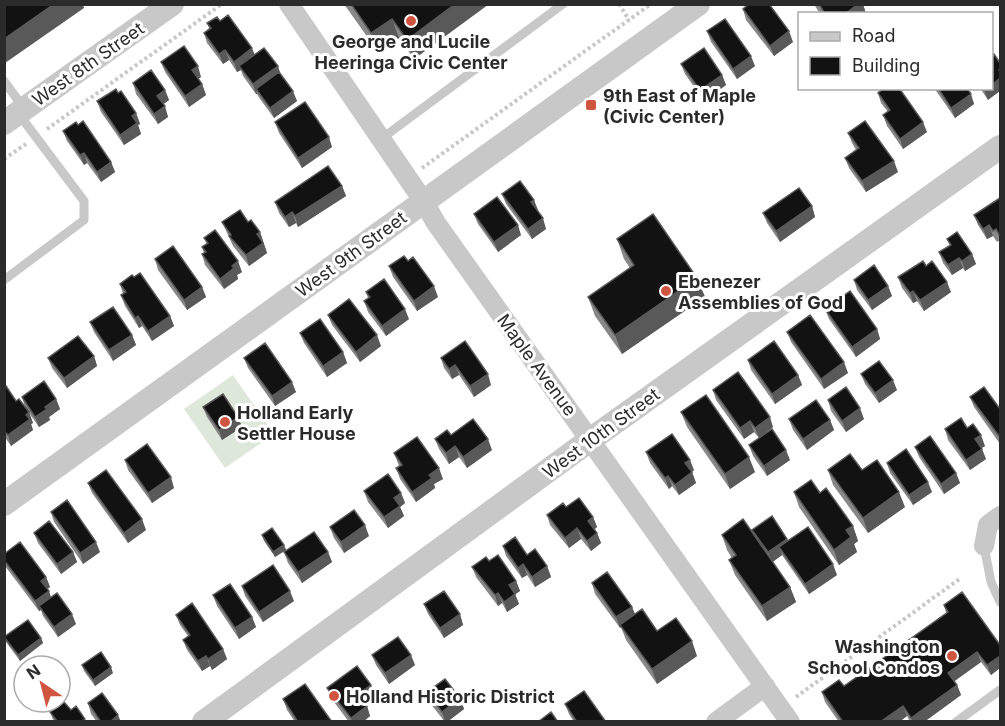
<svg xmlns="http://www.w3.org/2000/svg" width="1005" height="726" viewBox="0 0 1005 726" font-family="Inter,sans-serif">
	<rect width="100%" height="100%" fill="#fff"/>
	<!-- green -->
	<path fill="#dee8da" d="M233 375 274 434 225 468 184 409Z"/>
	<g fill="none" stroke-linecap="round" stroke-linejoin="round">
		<!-- path -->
		<path stroke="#c8c8c8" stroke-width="4" stroke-dasharray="3 3" stroke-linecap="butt" d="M619 4 629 20
			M47 129 222 4
			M4 159 26 144
			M422 168 651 4
			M796 697 961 578"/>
		<!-- service -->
		<path stroke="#c8c8c8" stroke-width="9" d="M4 81 23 107
			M381 139 563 4
			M4 280 84 220V201L18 113
			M984 546 991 582 1000 602
			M956 722 1000 690"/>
		<!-- minor -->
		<path stroke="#c8c8c8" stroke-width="20" d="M289 4 424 202 436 223 790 722
			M984 546 988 525 1000 516
			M716 722 765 686"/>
		<!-- tertiary -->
		<path stroke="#c8c8c8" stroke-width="24" d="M4 123 172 4
			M4 504 698 4
			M204 722 590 440 1000 147"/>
	</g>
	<!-- wall -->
	<path fill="#888" d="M344 4H489L414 59 399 38 378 52Z
		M814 4H863L866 14H820Z
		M743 9 793 42 774 56 746 20Z
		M220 21 255 55 278 66 280 74 297 101 274 118 260 99 257 94H256L243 76 241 70 237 72 229 60 223 64 207 43 204 33 209 28 207 23Z
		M707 31 755 66 737 79 711 42Z
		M161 62 201 77 198 79 202 84 206 95 189 107 165 72Z
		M681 64 722 75 726 85 704 101 685 74Z
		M133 83 165 90 169 100 163 104 168 117 158 124 136 94Z
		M934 88H967L974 104 955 118Z
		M980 88H992L988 100Z
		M878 93 927 132 903 149 887 126 883 115 888 112 881 103Z
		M97 101 136 113 140 124 138 125 141 134 124 145 101 112Z
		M275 122 332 147 302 168 279 133Z
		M63 131 111 162 115 172 101 182 87 163 84 165 67 141Z
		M848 133 898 172 866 192 849 168 845 158 856 150 852 143Z
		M342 186 346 196 298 227 296 223 289 227 279 213 275 202Z
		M502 194 534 200 537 211 546 229 532 239 506 204Z
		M1000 198V240L997 242 993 236 987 239 978 225 974 215Z
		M812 206 815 217 780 242 767 223 763 213Z
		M474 214 521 235 498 252 478 224Z
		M222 222H248L260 232 267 253 249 266 233 246Z
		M204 238 242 272 237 275 238 279 224 289 205 265 202 254 204 253 202 247 207 244Z
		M617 239 697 278 705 297 622 354 595 316 588 297 630 268 624 259Z
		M947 239 972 254 976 264 965 271 963 268 952 275 943 263 939 252 950 246Z
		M155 259 202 287 206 297 187 310 158 270Z
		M389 266 438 297 417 311 393 277Z
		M926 266 951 292 924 311 917 301 913 303 902 288 898 277Z
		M854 280 888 286 892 296 872 310 857 290Z
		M120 284 170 316 174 326 152 341 142 326 139 328 125 306 121 295 123 294Z
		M366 292 409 319 386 336 368 312 364 301 368 298Z
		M825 309 877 329 880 339 856 357 829 319Z
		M328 315 381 346 360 362 332 325Z
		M90 322 132 335 136 345 113 361 94 332Z
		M787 332 848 373 824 389 791 342Z
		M300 333 343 352 347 363 327 377 304 343Z
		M94 356 97 366 67 388 52 368 48 358Z
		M244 358 296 392 275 406 248 368Z
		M441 358 491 385 474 397 459 375 452 379 444 368Z
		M748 360 798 375 802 385 775 404 751 370Z
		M861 374 897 390 879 403 865 384Z
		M4 387 16 401 25 407 22 397 56 399 60 409 49 417 50 420 39 427 29 413 33 423 31 424 33 430 11 446 4 436Z
		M713 390 773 427 759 438 754 432 744 439 716 400Z
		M970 397 1000 409V444L974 407Z
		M828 400 864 419 846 432 831 411Z
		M203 407 238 417 242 427 222 440 207 417Z
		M681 412 755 472 730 489 687 427Z
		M789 419 830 420 834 430 807 450 793 430Z
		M967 428 985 446 981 448 986 459 970 470 948 440 945 429Z
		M451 435 492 450 467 468 459 457 449 464 439 449 435 439Z
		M749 445 790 460 767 476 753 456Z
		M915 447 956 473 960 483 944 494 919 457Z
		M646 452 694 470 692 472 696 483 679 495 672 486 669 489 650 463Z
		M394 453 443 479 434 484 435 488 416 502 400 479 396 468 399 466Z
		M125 460 174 488 152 503 128 470Z
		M887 463 932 492 913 505 890 473Z
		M828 470 905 507 868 533 833 485Z
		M88 483 146 530 128 543 92 493Z
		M364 491 401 493 405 503 400 507 404 516 388 528 368 502Z
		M794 492 820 493 853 526 858 541 854 544 857 552 839 565 799 507Z
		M566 507 593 517 597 527 595 529 597 533 601 543 591 551 581 539 569 548 550 525 547 515Z
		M51 512 100 552 83 564 54 522Z
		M330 527 369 536 344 553 334 538Z
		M752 530 787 539 788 541 837 575 809 594 782 555 773 562 790 587 796 602 767 621 735 575 729 560 732 558 727 550 722 535H754Z
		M34 533 73 552 77 562 61 574 38 543Z
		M262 535 284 545 286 550 275 557 264 541Z
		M503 546 527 555 547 566 551 577 535 587 527 575 522 578 506 556Z
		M284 552H328L332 562 302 583 288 563Z
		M4 554 46 577 50 587 47 589 51 597 76 624 58 637 43 616 41 610 39 611 5 566Z
		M489 561 516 581 520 591 515 594 519 604 507 612 502 603 498 606 476 577 472 567Z
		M592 583 632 607 635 614 657 631 697 656 657 684 626 640 621 627 620 628 595 594Z
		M242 586 294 601 263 622 245 596Z
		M213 595 252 617 256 627 239 639 217 606Z
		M424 604 460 614 463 625 444 638 428 614Z
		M944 605 1000 645V668L991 675 981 662 954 681 957 685 961 695 924 722H910L907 716 899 722H839L825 702 822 692 844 686 946 613Z
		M176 615 223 649 227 659 212 670 210 666 202 671 187 650 183 640 188 636 180 625Z
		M4 637 41 638 43 643 20 661 6 642Z
		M372 655 415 665 389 684 376 665Z
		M82 665 113 673 95 686 84 671Z
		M327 688 375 695 364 703 367 706 370 716 363 722H349L331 698Z
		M427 692 460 698 464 709 447 722H445L430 703Z
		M283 699 332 722H295L287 710Z
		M88 703 121 722H97L91 714Z
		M565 704 606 722H574L569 714Z
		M71 710 86 722H54L50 712Z"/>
	<!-- shaded-wall -->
	<path fill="#595959" d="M54 4H83L84 8 5 63 4 39Z
		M455 4H489L414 59 407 40Z
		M858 4H863L866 14H845Z
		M392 19 399 38 378 52 371 33Z
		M789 31 793 42 774 56 770 46Z
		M252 48 256 58 239 66 241 70 237 72 234 62Z
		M225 50 229 60 223 64 219 54Z
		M751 56 755 66 737 79 733 69Z
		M198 66 201 77 196 80 192 70Z
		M278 66 281 76 256 89 257 94H256L253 84Z
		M722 75 726 85 704 101 700 90Z
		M1000 78V91L988 100 984 90 986 88H992V85Z
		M202 84 206 95 189 107 185 96Z
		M165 90 169 100 161 106 157 96Z
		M293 91 297 101 274 118 270 108Z
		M971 94 974 104 955 118 951 108Z
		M165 106 168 117 158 124 154 114Z
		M136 113 140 124 138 125 141 134 124 145 120 135 132 116Z
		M923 122 927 132 903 149 900 139Z
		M329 137 332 147 302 168 298 158Z
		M84 153 87 163 84 165 80 155Z
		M894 161 898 172 866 192 862 181Z
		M111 162 115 172 101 182 97 172Z
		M342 186 346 196 298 227 295 216Z
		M534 200 538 210 535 212 531 202Z
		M812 206 815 217 780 242 776 231Z
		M292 212 296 223 289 227 285 217Z
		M543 218 546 229 532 239 528 229Z
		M518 225 521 235 498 252 494 242Z
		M989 225 993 236 987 239 983 229Z
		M260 232 267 253 249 266 246 255 257 234Z
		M972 254 976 264 965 271 962 261Z
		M959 258 963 268 952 275 948 265Z
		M238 261 242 272 237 275 238 279 224 289 220 279 232 266Z
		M697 278 705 297 622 354 615 335Z
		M947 282 951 292 924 311 920 300Z
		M434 286 438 297 417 311 414 301Z
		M888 286 892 296 872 310 868 300Z
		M202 287 206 297 187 310 184 300Z
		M913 291 917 301 913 303 910 293Z
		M405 309 409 319 386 336 382 326Z
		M138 316 142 326 139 328 135 318Z
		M170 316 174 326 152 341 148 331Z
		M877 329 880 339 856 357 852 347Z
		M132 335 136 345 113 361 109 350Z
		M377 335 381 346 360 362 356 352Z
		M343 352 347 363 327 377 323 366Z
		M94 356 97 366 67 388 64 378Z
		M844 362 848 373 824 389 821 379Z
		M455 365 459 375 452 379 449 369Z
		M488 374 491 385 474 397 470 386Z
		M798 375 802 385 775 404 772 394Z
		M893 380 897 390 879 403 875 393Z
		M292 382 296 392 275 406 272 396Z
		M56 399 60 409 49 417 50 420 39 427 35 417 45 407Z
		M860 408 864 419 846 432 842 421Z
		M29 412 33 423 31 424 33 430 11 446 8 435 26 415Z
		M238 417 242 427 222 440 219 430Z
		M770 417 773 427 759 438 755 428Z
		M830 420 834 430 807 450 803 439Z
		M750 421 754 432 744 439 740 428Z
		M981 435 985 446 979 450 975 439Z
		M488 439 492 450 467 468 463 457Z
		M455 446 459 457 449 464 446 453Z
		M982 449 986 459 970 470 966 460Z
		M786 450 790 460 767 476 764 466Z
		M749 457 755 472 730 489 725 474Z
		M690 460 694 470 689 474 685 463Z
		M439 468 443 479 434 484 435 488 416 502 412 492 429 475Z
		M692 472 696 483 679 495 675 485Z
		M956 473 960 483 944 494 941 484Z
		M668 476 672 486 669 489 665 478Z
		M171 477 174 488 152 503 148 493Z
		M928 482 932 492 913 505 909 495Z
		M899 492 905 507 868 533 863 518Z
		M401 493 405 503 400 507 404 516 388 528 384 517 394 498Z
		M593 517 597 527 592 531 588 521Z
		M142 519 146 530 128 543 124 533Z
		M365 525 369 536 344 553 341 542Z
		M853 526 858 541 854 544 857 552 839 565 834 550 846 530Z
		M577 528 581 539 569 548 565 538Z
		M597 533 601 543 591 551 587 541Z
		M787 539 791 549 779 547 782 555 772 562 768 552Z
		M96 542 100 552 83 564 80 553Z
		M284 545 286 550 275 557 273 552Z
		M73 552 77 562 61 574 57 564Z
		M328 552 332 562 302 583 298 572Z
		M523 564 527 575 522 578 518 568Z
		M833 564 837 575 809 594 805 584Z
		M547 566 551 577 535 587 532 577Z
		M46 577 50 587 45 591 41 581Z
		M516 581 520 591 513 596 509 585Z
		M790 587 796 602 767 621 762 606Z
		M49 591 52 601 39 606 41 610 39 611 35 601Z
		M290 591 294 601 263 622 259 612Z
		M498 593 502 603 498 606 495 595Z
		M515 594 519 604 507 612 504 602Z
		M632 607 636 617 620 625 621 627 620 628 616 617Z
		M72 614 76 624 58 637 54 627Z
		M460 614 463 625 444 638 440 628Z
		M252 617 256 627 239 639 235 628Z
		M41 638 43 643 20 661 18 655Z
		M692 641 697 656 657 684 652 669Z
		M223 649 227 659 212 670 208 659Z
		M977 652 981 662 952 683 948 673Z
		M411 655 415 665 389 684 385 673Z
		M206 656 210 666 202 671 198 661Z
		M1000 656V668L991 675 987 665Z
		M111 667 113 673 95 686 93 680Z
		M371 685 375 695 362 704 358 694Z
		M957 685 961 695 924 722H913L911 718Z
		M460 698 464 709 447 722H445L442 712Z
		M367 706 370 716 363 722H352L351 718Z
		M903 706 907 716 899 722H880Z
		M118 715 121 722H110Z"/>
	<!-- building -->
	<path fill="#121212" stroke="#595959" stroke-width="1.5" d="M4 4H54L4 39Z
		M351 4H455L407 40 392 19 371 33Z
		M749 4H769L789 31 770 46 743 9Z
		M819 4H858L845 14H825Z
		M228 15 252 48 234 62 225 50 219 54 204 33 211 28 207 23 217 17 220 21Z
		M725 19 751 56 733 69 707 31Z
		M184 46 198 66 192 70 202 84 185 96 161 62Z
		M264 48 278 66 253 84 239 66Z
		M704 48 722 75 700 90 681 64Z
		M994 54 1000 63V69L999 70 1000 72V78L992 85V57Z
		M151 70 165 90 157 96 165 106 154 114 133 83Z
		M279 72 293 91 270 108 256 89Z
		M884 88H899L923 122 900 139 883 115 890 110 878 93Z
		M938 88H967L971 94 951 108Z
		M116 89 118 93 121 91 136 113 132 116 137 123 120 135 97 101Z
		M305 102 329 137 298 158 275 122Z
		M83 121 111 162 97 172 84 153 80 155 63 131 76 122 78 125Z
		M865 121 894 161 862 181 845 158 859 148 848 133Z
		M328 166 342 186 295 216 292 212 285 217 275 202Z
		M520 181 534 200 531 202 543 218 528 229 502 194Z
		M799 188 812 206 776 231 763 213Z
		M497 197 518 225 494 242 474 214Z
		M1000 198V236L996 229 993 231 989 225 983 229 974 215Z
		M240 210 248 222 251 220 260 232 257 234 263 243 246 255 229 236 231 235 222 222Z
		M653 214 697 278 615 335 588 297 634 265 617 239Z
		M215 230 238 261 232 266 234 268 220 279 202 254 206 252 202 247 208 243 204 238Z
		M957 232 972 254 962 261 959 258 948 265 939 252 951 245 947 239Z
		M173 246 202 287 184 300 155 259Z
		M404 256 408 261 413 257 434 286 414 301 389 266Z
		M923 261 926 266 932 261 947 282 920 300 913 291 910 293 898 277Z
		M874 265 888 286 868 300 854 280Z
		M140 273 170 316 148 331 138 316 135 318 121 295 126 292 120 284 132 275 134 277Z
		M384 279 405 309 382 326 364 301 370 297 366 292Z
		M850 291 877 329 852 347 825 309Z
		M349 299 377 335 356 352 328 315Z
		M113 307 132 335 109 350 90 322Z
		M810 315 844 362 821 379 787 332Z
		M320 319 343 352 323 366 300 333Z
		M78 336 94 356 64 378 48 358Z
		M465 341 488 374 470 386 455 365 449 369 441 358Z
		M774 341 798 375 772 394 748 360Z
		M265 343 292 382 272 396 244 358Z
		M879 361 893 380 875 393 861 374Z
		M738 372 770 417 755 428 750 421 740 428 713 390Z
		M44 381 56 399 45 407 47 409 35 417 22 397Z
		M6 386 16 401 19 399 29 412 26 415 30 419 8 435 4 431V387Z
		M846 387 860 408 842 421 828 400Z
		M984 387 1000 409V435L999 436 970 397Z
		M223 394 238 417 219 430 203 407Z
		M706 395 749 457 725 474 681 412Z
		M816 400 830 420 803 439 789 419Z
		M961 418 967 428 973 424 981 435 975 439 982 449 966 460 945 429Z
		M473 419 488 439 463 457 455 446 446 453 435 439 447 430 451 435Z
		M772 429 786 450 764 466 749 445Z
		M672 434 690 460 685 463 692 472 675 485 668 476 665 478 646 452Z
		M930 436 956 473 941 484 915 447Z
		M417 437 439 468 429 475 432 478 412 492 396 468 402 465 394 453Z
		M147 444 171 477 148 493 125 460Z
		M906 449 928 482 909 495 887 463Z
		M850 454 862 470 877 460 899 492 863 518 828 470Z
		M106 470 142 519 124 533 88 483Z
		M388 474 401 493 394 498 400 506 384 517 364 491Z
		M811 480 820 493 826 488 853 526 846 530 851 537 834 550 794 492Z
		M579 498 593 517 588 521 597 533 587 541 577 528 565 538 547 515 563 503 566 507Z
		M67 500 96 542 80 553 51 512Z
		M354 510 365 525 341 542 330 527Z
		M772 516 787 539 768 552 752 530Z
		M743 519 790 587 762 606 729 560 736 555 722 535Z
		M49 521 73 552 57 564 34 533Z
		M808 527 833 564 805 584 779 547Z
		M272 528 284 545 273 552 262 535Z
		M314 532 328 552 298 572 284 552Z
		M515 537 527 555 535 549 547 566 532 577 523 564 518 568 503 546Z
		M20 542 46 577 41 581 49 591 35 601 4 560V554Z
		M498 555 516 581 509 585 515 594 504 602 498 593 495 595 472 567 486 557 489 561Z
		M273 565 290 591 259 612 242 586Z
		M607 572 632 607 616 617 592 583Z
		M230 584 252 617 235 628 213 595Z
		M444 591 460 614 440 628 424 604Z
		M962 592 1000 645V656L987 665 977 652 948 673 957 685 911 718 903 706 880 722H843L822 692 839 680 844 686 948 612 944 605Z
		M57 593 72 614 54 627 39 606Z
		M192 603 223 649 208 659 206 656 198 661 183 640 190 635 176 615Z
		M642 609 657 631 676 618 692 641 652 669 620 625Z
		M28 620 41 638 18 655 4 637Z
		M398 637 411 655 385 673 372 655Z
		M101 652 111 667 93 680 82 665Z
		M357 666 371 685 358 694 367 706 351 718 327 688Z
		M445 679 460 698 442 712 427 692Z
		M305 684 332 722H298L283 699Z
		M584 691 606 722H577L565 704Z
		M102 693 118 715 110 722H101L88 703Z
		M64 702 71 710 76 706 85 719 81 722H56L57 721 50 712Z
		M551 712 558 722H538Z"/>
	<!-- markers -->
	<g fill="#d05540" stroke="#fff" stroke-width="2">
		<circle cx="411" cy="21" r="6"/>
		<rect x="585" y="99" width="12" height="12" rx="3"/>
		<circle cx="666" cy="291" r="6"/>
		<circle cx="225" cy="422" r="6"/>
		<circle cx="952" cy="656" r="6"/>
		<circle cx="334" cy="696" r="6"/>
	</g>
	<g text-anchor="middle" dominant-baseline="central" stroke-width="6" stroke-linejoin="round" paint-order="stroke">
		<!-- poi labels -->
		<g font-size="18" font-weight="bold" fill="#2b2b2b" stroke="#fff" text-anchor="start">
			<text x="411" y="41" text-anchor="middle">George and Lucile<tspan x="411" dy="21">Heeringa Civic Center</tspan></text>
			<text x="603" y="95">9th East of Maple<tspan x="603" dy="21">(Civic Center)</tspan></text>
			<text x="678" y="281">Ebenezer<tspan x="678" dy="21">Assemblies of God</tspan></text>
			<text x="237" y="412">Holland Early<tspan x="237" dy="21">Settler House</tspan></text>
			<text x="940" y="646" text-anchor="end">Washington<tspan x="940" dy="21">School Condos</tspan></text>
			<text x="346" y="696">Holland Historic District</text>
		</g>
		<!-- street labels -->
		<g font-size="18" fill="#2b2b2b" stroke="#fff">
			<text transform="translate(88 64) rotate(-35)">West 8th Street</text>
			<text transform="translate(351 254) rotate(-36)">West 9th Street</text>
			<text transform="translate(537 365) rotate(54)">Maple Avenue</text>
			<text transform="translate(601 433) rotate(-36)">West 10th Street</text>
		</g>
	</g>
	<!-- border -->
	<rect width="1005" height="726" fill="none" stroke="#2b2b2b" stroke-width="12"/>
	<!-- legend -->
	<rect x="798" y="12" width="195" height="78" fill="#ffffff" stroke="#aaaaaa" stroke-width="1.5"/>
	<rect x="810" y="32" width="30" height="9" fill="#c8c8c8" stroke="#aaaaaa" stroke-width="1.5"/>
	<text x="852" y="42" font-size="18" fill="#2b2b2b">Road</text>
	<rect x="810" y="57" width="30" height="18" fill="#121212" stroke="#aaaaaa" stroke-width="1.5"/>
	<text x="852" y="72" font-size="18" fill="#2b2b2b">Building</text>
	<!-- north arrow -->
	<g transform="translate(42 684) rotate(325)"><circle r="28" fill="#ffffff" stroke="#aaaaaa" stroke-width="1.5"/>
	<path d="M0-4.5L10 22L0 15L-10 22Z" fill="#d05540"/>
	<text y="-9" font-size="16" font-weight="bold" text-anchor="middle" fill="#2b2b2b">N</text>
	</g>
</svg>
